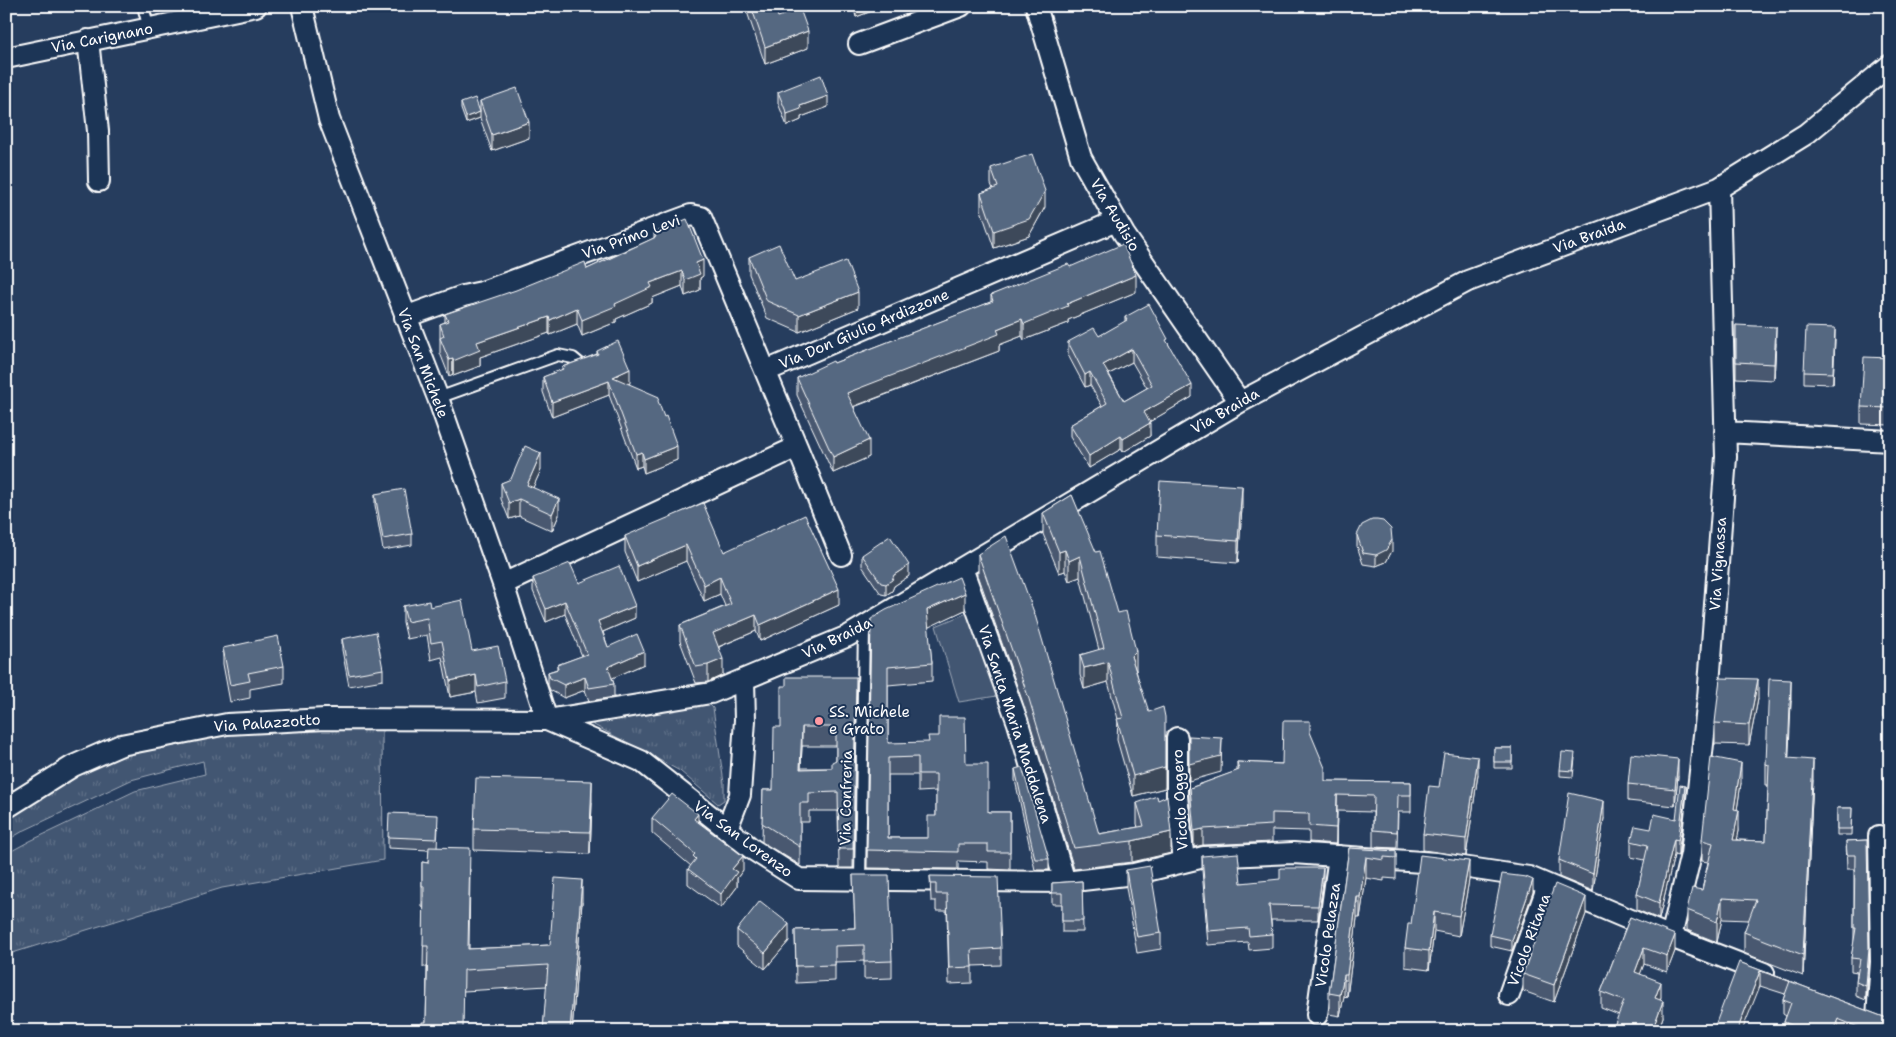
<svg xmlns="http://www.w3.org/2000/svg" width="1896" height="1037" viewBox="0 0 1896 1037" font-family="'Shantell Sans',sans-serif">
	<defs>
		<pattern id="grass-tufts" width="24" height="20" patternUnits="userSpaceOnUse" patternTransform="scale(1.25)"><rect width="24" height="20" fill="#425672"/><path d="M3 7l-1-3M5 7V3M7 7l1-3M15 17l-1-3M17 17v-4M19 17l1-3" fill="none" stroke="#5e6f87"/></pattern>
	</defs>
	<rect width="100%" height="100%" fill="#263d5e"/>
	<filter id="ink" filterUnits="userSpaceOnUse"><feTurbulence type="fractalNoise" baseFrequency=".02" numOctaves="2"/><feDisplacementMap in="SourceGraphic" scale="10" xChannelSelector="R" yChannelSelector="G"/><feConvolveMatrix kernelMatrix="1 2 1 2 8 2 1 2 1" color-interpolation-filters="sRGB"/></filter>
	<g filter="url(#ink)">
		<!-- grass -->
		<path fill="url(#grass-tufts)" stroke="#a0aab8" d="M705 700 713 708 724 783V800L718 804 680 771 592 724 595 716Z
			M260 730H382L383 860 222 888 6 955V854L30 841 135 791 205 774 203 761 131 780 25 830 6 841V817L74 775 136 748 199 737Z"/>
		<!-- garden -->
		<path fill="#425672" stroke="#a0aab8" d="M974 610 1003 695 959 702 936 626Z"/>
		<g fill="none" stroke-linecap="round" stroke-linejoin="round">
			<!-- lane casing -->
			<g stroke="#fff" stroke-width="14">
				<path id="lane" d="M143 6 149 29
					M438 398 558 355 573 358 584 367
					M860 880 864 627"/>
			</g>
			<!-- street casing -->
			<g stroke="#fff" stroke-width="24">
				<path id="street" d="M302 6 329 119 438 398 503 584 547 720
					M1036 6 1081 158 1124 234 1240 402
					M88 40 98 131 99 181
					M859 44 961 6
					M6 58 256 6
					M405 317 463 296 482 292 691 215 701 217 797 447 503 584
					M766 371 1116 221
					M1725 432 1890 441
					M797 447 841 555
					M962 568 1018 723 1065 882
					M547 720 641 761 752 849 799 879 1065 882 1134 874 1204 857 1293 853 1436 863 1529 877 1671 937 1764 973
					M1177 738V796L1184 862
					M6 808 73 766 121 745 227 724 325 719 547 720 711 693 848 636 1240 402 1468 281 1719 188 1806 134 1890 65
					M727 829 740 795 745 720 744 680
					M1671 937 1691 854 1708 698 1726 457 1719 188
					M1509 995 1548 885
					M1317 1015 1339 856
					M1877 1017 1881 962 1879 836"/>
			</g>
			<!-- lane -->
			<use href="#lane" stroke="#1d3557" stroke-width="10"/>
			<!-- street -->
			<use href="#street" stroke="#1d3557" stroke-width="20"/>
		</g>
		<!-- wall -->
		<path fill="#49596f" stroke="#fff" fill-rule="evenodd" d="M745 6H774L778 17 808 48 765 64Z
			M853 6H885L856 17Z
			M778 92 828 107 801 117V120L787 126 778 103Z
			M480 101 529 138 492 151 480 118 466 123 461 109V103L480 112Z
			M991 168 1045 207 1029 236 994 248 981 210V193L993 189 991 184Z
			M654 233 703 276 700 278V290L685 296 682 286 652 298V303L616 319V322L582 336 577 324 550 335 549 333 480 357V366L453 376V374L449 376 440 353V324L445 322V314L587 269 654 238Z
			M749 257 795 281 858 308 799 332 767 318 749 274Z
			M1070 267 1136 292 1068 320V323L1024 340 1022 336 999 345V351L854 407 869 457 833 473 797 395V378L834 363 991 302V295Z
			M1125 317 1168 343 1192 397 1149 422 1150 436 1123 452 1121 449 1089 468 1070 437V425L1102 406 1090 385 1085 387 1068 355V342L1099 336 1125 322ZM1132 362 1147 388 1124 401 1109 374Z
			M1736 325 1776 343 1774 380 1736 378Z
			M1835 339 1833 384 1804 383V372Z
			M597 351 630 383 629 384 659 405 677 460 644 473 642 466 636 468 609 395 552 417 543 392V377L562 370V367L597 354Z
			M1890 358V425L1861 424V407Z
			M541 470 533 487 559 515 552 531 519 516 509 519 501 499V483Z
			M375 494 412 534V545L383 550 375 505Z
			M1072 495 1136 670 1165 788 1133 796 1117 740 1118 719 1108 682 1084 689 1080 675V655L1099 650 1080 577 1069 581 1065 571 1059 573 1043 534V513Z
			M1242 508 1238 563 1157 557V535Z
			M1357 535 1392 551 1386 562 1376 566 1363 564 1357 546Z
			M625 536 724 552 839 605 760 641 756 631 719 647 723 675 708 682 696 683 680 641V625L725 606 720 594 704 601 686 561 637 582 625 552Z
			M978 554 1099 834 1138 827 1137 824V803L1171 853 1132 862 1074 869 1029 720 978 575Z
			M862 555 909 576 894 586 892 591 886 595 881 594 862 566Z
			M533 578 579 583 635 618 603 632 608 647 644 664 612 678 614 684V697L589 701 585 690 564 698 550 690 548 685V672L557 669V665L582 656 565 614 546 622 533 591Z
			M403 606 430 607 472 651 505 681V698L478 703 476 692 450 697 442 657 431 660 427 635 407 639 403 622Z
			M965 610 928 627 932 663V681L888 685V743L966 764 988 812H1010V870L988 869V862L958 861V869L867 868 871 619ZM888 775H918V792L936 791V816L928 838H888Z
			M1890 635V718H1883V683H1887Z
			M342 639 383 669V680L349 686 342 650Z
			M223 648 284 666V683L250 689V698L230 702 223 664Z
			M856 696 853 868H839L838 811H809V822H800V865L762 842 763 790H773L781 727ZM802 746H836V760L832 768H801Z
			M1758 699 1749 745 1715 744V723Z
			M1791 701 1788 758 1813 780 1803 976 1744 953V932L1749 920 1722 919 1717 942 1687 930V910L1702 890 1708 862 1702 861V840L1741 783 1737 810 1739 831 1737 840 1766 841 1768 785H1766V764Z
			M1310 733 1325 781 1411 782V812H1398L1397 848 1373 847V812L1337 811 1336 844 1309 842V831L1272 830V842L1203 845 1194 847 1190 805V788L1237 771V762L1282 764Z
			M1494 748H1512V768H1494Z
			M1575 758 1573 777 1560 776V770Z
			M1015 769 1049 859V870H1035L1015 780Z
			M1478 774 1466 856 1423 850V834L1439 787Z
			M1678 776 1675 806 1628 801V784Z
			M1884 778H1890V832L1889 830 1884 825Z
			M1685 801 1679 852 1678 856 1674 855 1659 919 1637 910V894L1645 860 1631 857V841L1676 819Z
			M592 803 590 854 474 850V829Z
			M1837 808H1852L1851 835H1837Z
			M652 818 698 822 743 870 737 878V887L721 908 688 884V869L691 866 652 833Z
			M1604 818 1593 891 1559 877V860Z
			M438 826 437 848 470 869 469 949 550 945 582 902 572 1031H543L547 986 464 991 426 1022 427 967H423L424 908 422 907V862L428 863 429 850 388 848V837Z
			M1867 840 1869 962 1866 1000 1856 996V982L1857 972 1851 971V958L1854 942V869H1847L1846 841Z
			M1349 848 1396 851V879L1384 878V881L1366 878 1360 918H1357L1347 997 1344 996 1340 1016 1329 1014V993Z
			M1202 856 1241 883 1323 882 1318 920H1271L1272 934V948L1249 950 1248 942 1208 945 1202 870Z
			M1126 870 1161 933V949L1137 953 1126 887Z
			M853 875 892 961V978L864 979V961L835 962V981L796 983 795 930 855 928Z
			M930 876 1001 948V965L972 966V983L949 984 947 911H936V901H931Z
			M1469 880 1459 936 1434 931 1429 970 1405 967V948L1411 924Z
			M1082 881 1083 932H1062V904H1052V883Z
			M1533 892 1512 951 1490 946V935Z
			M1586 914 1554 1002 1523 991V974Z
			M1630 917 1675 951 1667 972 1644 964 1640 974 1661 998 1660 1000 1663 1017 1658 1031H1612L1619 1015 1601 1008V992Z
			M737 930 789 941 765 969 737 946Z
			M1739 962 1889 1019V1031H1784V1022L1786 1016 1783 1014V1000L1785 994 1760 986Z"/>
		<!-- shaded-wall -->
		<path fill="#3c485a" stroke="#fff" d="M856 6H885L856 17Z
			M808 31V48L765 64V47Z
			M828 96V107L801 117V120L787 126V114L800 106Z
			M480 112V118L466 123V117Z
			M529 122V138L492 151V135Z
			M1045 191V207L1029 236 994 248V231Z
			M703 260V276L700 278V290L685 296V280L696 263Z
			M682 271V286L652 298V303L616 319V322L582 336V320L615 304 650 283Z
			M1136 275V292L1068 320V323L1024 340V324L1067 304Z
			M858 292V308L799 332V315Z
			M577 308V324L550 335V320Z
			M549 317V333L480 357V366L453 376V361L477 342Z
			M1022 319V336L999 345V351L847 409V393L997 329Z
			M1776 327V343L1774 380V364Z
			M1835 328V339L1833 384V373Z
			M1132 349V362L1103 377V365Z
			M453 359V374L449 376V360Z
			M630 369V383L613 391V377Z
			M1090 372V385L1085 387V375Z
			M609 381V395L552 417V402Z
			M1192 385V397L1144 425V412Z
			M1150 423V436L1123 452V439Z
			M1121 436V449L1089 468V456Z
			M869 440V457L833 473V457Z
			M677 446V460L644 473V459Z
			M642 452V466L636 468V454Z
			M541 453V470L527 501V485Z
			M1242 486V508L1238 563V541Z
			M519 499V516L509 519V503Z
			M559 499V515L552 531V514Z
			M1392 540V551L1386 562 1376 566V555Z
			M686 545V561L637 582V566Z
			M1065 550V571L1059 573V552Z
			M1080 556V577L1069 581V561Z
			M909 565V576L894 586 892 591 886 595V584L894 575Z
			M720 577V594L704 601V585Z
			M839 589V605L760 641V625Z
			M965 593V610L927 628V610Z
			M565 601V614L546 622V609Z
			M635 606V618L598 634V621Z
			M756 615V631L713 649V633Z
			M644 651V664L608 680V667Z
			M1136 651V672L1131 656Z
			M723 659V675L708 682V665Z
			M1108 662V682L1084 689V668Z
			M476 675V692L450 697V681Z
			M585 677V690L564 698V685Z
			M1758 679V699L1749 745V725Z
			M1791 680V701L1788 779V758Z
			M802 727V746L800 787V769Z
			M1165 737V788L1133 796V776Z
			M1222 738 1221 772 1189 781V764Z
			M1478 757V774L1466 856V839Z
			M1678 759V776L1675 806V789Z
			M1813 760V780L1803 976V955Z
			M1741 763V783L1734 830V809Z
			M592 781V803L590 854V832Z
			M1685 786V801L1678 856V840Z
			M1337 795V811L1336 844V828Z
			M1604 801V818L1593 891V874Z
			M1739 810V831L1733 860V840Z
			M698 814V829L694 819Z
			M1203 829V845L1194 847V831Z
			M1171 832V853L1132 862V841Z
			M1674 839V855L1659 919V903Z
			M743 856V870L737 878V887L721 908V894L732 869Z
			M1366 857V878L1360 918V897Z
			M1469 861V880L1459 936V916Z
			M1323 868V882L1318 920V906Z
			M582 880V902L572 1031H570Z
			M1533 880V892L1512 951V940Z
			M1357 897V918L1347 997V975Z
			M1586 897V914L1554 1002V985Z
			M1722 898V919L1717 942V922Z
			M1434 912V931L1429 970V951Z
			M789 924V941L765 969V953Z
			M1675 935V951L1667 972V956Z
			M1644 948V964L1635 988V972Z
			M1869 948V962L1866 1000V986Z
			M1760 971V986L1742 1031H1737Z
			M1344 975V996L1340 1016V995Z
			M1661 982V998L1655 1014V998Z
			M1663 1001V1017L1658 1031H1652Z
			M1838 1019V1031H1833Z
			M1889 1019V1031H1884Z"/>
		<!-- building -->
		<path fill="#556781" stroke="#fff" fill-rule="evenodd" d="M751 6H774L778 17 800 9 808 31 765 47Z
			M821 75 828 96 800 106 801 109 787 114 778 92Z
			M517 88 529 122 492 135 480 101Z
			M475 98 480 112 466 117 461 103Z
			M1032 154 1045 191 1029 219 994 231 981 193 998 187 991 168Z
			M687 219 703 260 696 263 700 274 685 280 682 271 650 283 652 287 615 304 616 306 582 320 577 308 550 320 549 317 477 342 480 350 453 361V359L449 360 440 338 444 336 440 324 448 321 445 314 516 290 585 262 587 269 656 237 654 233Z
			M779 244 795 281 846 261 858 292 799 315 767 301 749 257Z
			M1123 244 1136 275 1067 304 1068 306 1024 324 1022 319 997 329 999 334 847 393 869 440 833 457 797 378 833 361 834 363 993 301 991 295 1068 264 1070 267Z
			M1149 304 1168 339 1166 340 1192 385 1144 412 1150 423 1123 439 1121 436 1089 456 1070 425 1107 403 1090 372 1085 375 1068 342 1094 328 1099 336 1127 320 1125 317ZM1132 349 1152 385 1124 401 1103 365Z
			M1736 325 1776 327 1774 364 1736 362Z
			M1806 327 1835 328 1833 373 1804 372Z
			M618 341 630 369 613 377 659 397 658 401 664 417 666 416 677 446 644 459 642 452 636 454 609 381 552 402 543 377 563 369 562 367 598 354 597 351Z
			M1864 357 1890 358V408L1861 407Z
			M525 446 541 453 527 485 559 499 552 514 519 499 509 503 501 483 511 479Z
			M1160 481 1242 486 1238 541 1157 535Z
			M404 489 412 534 383 539 375 494Z
			M1072 495 1096 552 1100 551 1118 613 1126 611 1136 651 1131 656 1149 712 1163 707 1165 717V767L1133 776 1117 719 1123 718 1108 662 1084 668 1080 655 1104 648 1080 556 1069 561 1065 550 1059 552 1043 513Z
			M703 503 724 552 805 515 839 589 760 625 756 615 713 633 723 659 708 665 696 667 680 625 731 604 720 577 704 585 686 545 637 566 625 536Z
			M1372 520H1377L1383 521 1391 529 1392 540 1386 550 1376 555 1363 553 1357 535 1362 525Z
			M890 536 909 565 894 575 892 580 886 584 881 583 862 555Z
			M1006 536 1035 615 1099 834 1144 826 1137 803 1157 796 1158 800 1167 796 1171 832 1132 841 1074 848 1029 699 978 554Z
			M570 563 579 583 619 566 635 606 598 621 608 647 637 634 644 651 608 667 614 684 589 688 585 677 564 685 550 678 548 672 558 669 557 665 587 654 565 601 546 609 533 578Z
			M959 577 965 593 927 610 932 663 888 667V743L929 742 928 736H939V717H965L966 764H988V812H1010V852H988V844H958V852L867 850 871 619 886 610ZM918 757V774H936V816H928V838H888V758Z
			M462 600 472 651 498 646 505 681 478 687 476 675 450 681 442 641 431 643 427 618 407 622 403 606 429 601 430 607Z
			M376 632 383 669 349 675 342 639Z
			M1887 635H1890V697H1883V683H1887Z
			M278 636 284 666 248 673 250 681 230 685 223 648Z
			M786 677H856L853 849H839L838 792 809 793V803H800V847L762 823 763 790H773L774 727H781V686H786ZM802 727H836V760L832 762V768L800 769Z
			M1720 678 1758 679 1749 725 1715 723Z
			M1769 679 1791 680 1788 758 1813 760 1803 955 1744 932 1756 900 1722 898 1717 922 1687 910 1692 888 1702 890 1713 843 1702 840 1711 757 1741 763 1734 809 1739 810 1733 840 1766 841 1769 765 1766 764Z
			M1283 721H1310V732L1325 768V781L1411 782V795H1398L1397 832 1373 830 1374 796 1337 795 1336 828 1309 826V814L1272 813V825L1203 829 1194 831 1190 788 1239 770 1237 762 1282 764Z
			M1189 736 1222 738 1221 756 1189 764Z
			M1494 748H1512V762H1494Z
			M1562 752 1575 753 1573 771 1560 770Z
			M1444 753 1478 757 1466 839 1423 834 1429 786 1439 787Z
			M1631 754 1678 759 1675 789 1628 784Z
			M1022 767 1049 859H1035L1015 769Z
			M476 778 592 781 590 832 474 829Z
			M1884 778H1890V811L1889 808 1884 804Z
			M1680 785 1685 786 1679 836 1678 840 1674 839 1659 903 1637 894 1648 845 1631 841 1635 826 1651 829 1654 814 1676 819Z
			M1569 793 1604 801 1593 874 1559 860Z
			M672 794 698 814 694 819 743 856 732 869 737 872 721 894 688 869 696 859 693 856 695 854 652 818Z
			M1837 808H1852L1851 829H1837Z
			M389 813 438 815 437 839 388 837Z
			M1867 840 1869 948 1866 986 1856 982 1860 959 1851 958 1856 928H1854L1855 855H1847L1846 841Z
			M429 847 470 848 468 949 550 945 555 878 582 880 570 1031H543L548 965 464 970 463 1031H422V1022H426L428 946H423L424 886H422V862L428 863Z
			M1349 848 1396 851V858L1384 857V860L1366 857 1360 897H1357L1347 975H1344L1340 995 1329 993Z
			M1238 853 1241 883 1280 879V868H1323L1318 906 1269 905 1272 934 1249 936 1248 928 1208 931 1202 856Z
			M1420 855 1469 861 1459 916 1434 912 1429 951 1405 948 1408 924H1411Z
			M1150 866 1161 933 1137 937 1126 870Z
			M1502 874 1526 877 1533 880 1512 940 1490 935Z
			M853 875H889L892 961 864 962V945L835 946V965L796 966 795 930 855 928Z
			M930 876 998 877 1001 948 971 950 972 967 949 968 947 894H936V884H931Z
			M1082 881 1083 921H1062V893H1052V883Z
			M1555 884 1586 897 1554 985 1523 974Z
			M760 901 789 924 765 953 737 930Z
			M1630 917 1675 935 1667 956 1644 948 1635 972 1661 982 1655 998 1663 1001 1652 1031H1612L1624 1001 1601 992Z
			M1739 962 1889 1019 1884 1031H1868L1838 1019 1833 1031H1806L1784 1022 1791 1003 1783 1000 1790 981 1760 971 1737 1031H1713Z"/>
	</g>
	<!-- markers -->
	<circle fill="#ff9aa2" stroke="#1d3557" stroke-width="2" cx="819" cy="721" r="5"/>
	<g text-anchor="middle" dominant-baseline="central" stroke-width="4" stroke-linejoin="round" paint-order="stroke">
		<!-- street labels -->
		<g font-size="15" fill="#fff" stroke="#1d3557">
			<text transform="translate(102 38) rotate(-11)">Via Carignano</text>
			<text transform="translate(1115 215) rotate(59)">Via Audisio</text>
			<text transform="translate(1589 236) rotate(-20)">Via Braida</text>
			<text transform="translate(631 237) rotate(-20)">Via Primo Levi</text>
			<text transform="translate(864 329) rotate(-23)">Via Don Giulio Ardizzone</text>
			<text transform="translate(423 363) rotate(69)">Via San Michele</text>
			<text transform="translate(1225 411) rotate(-30)">Via Braida</text>
			<text transform="translate(1718 564) rotate(-86)">Via Vignassa</text>
			<text transform="translate(837 638) rotate(-26)">Via Braida</text>
			<text transform="translate(267 723) rotate(-4)">Via Palazzotto</text>
			<text transform="translate(1015 724) rotate(72)">Via Santa Maria Maddalena</text>
			<text transform="translate(846 798) rotate(-89)">Via Confreria</text>
			<text transform="translate(1180 800) rotate(-93)">Vicolo Oggero</text>
			<text transform="translate(743 839) rotate(36)">Via San Lorenzo</text>
			<text transform="translate(1328 935) rotate(-82)">Vicolo Pelazza</text>
			<text transform="translate(1529 940) rotate(-70)">Vicolo Ritana</text>
		</g>
		<!-- poi labels -->
		<g font-size="15" fill="#fff" stroke="#1d3557" text-anchor="start">
			<text x="829" y="712">SS. Michele<tspan x="829" dy="17">e Grato</tspan></text>
		</g>
	</g>
	<!-- margin -->
	<rect width="1896" height="1037" fill="none" stroke="#1d3557" stroke-width="25"/>
	<rect x="12" y="12" width="1871" height="1012" fill="none" stroke="#fff" stroke-width="2" filter="url(#ink)"/>
</svg>
